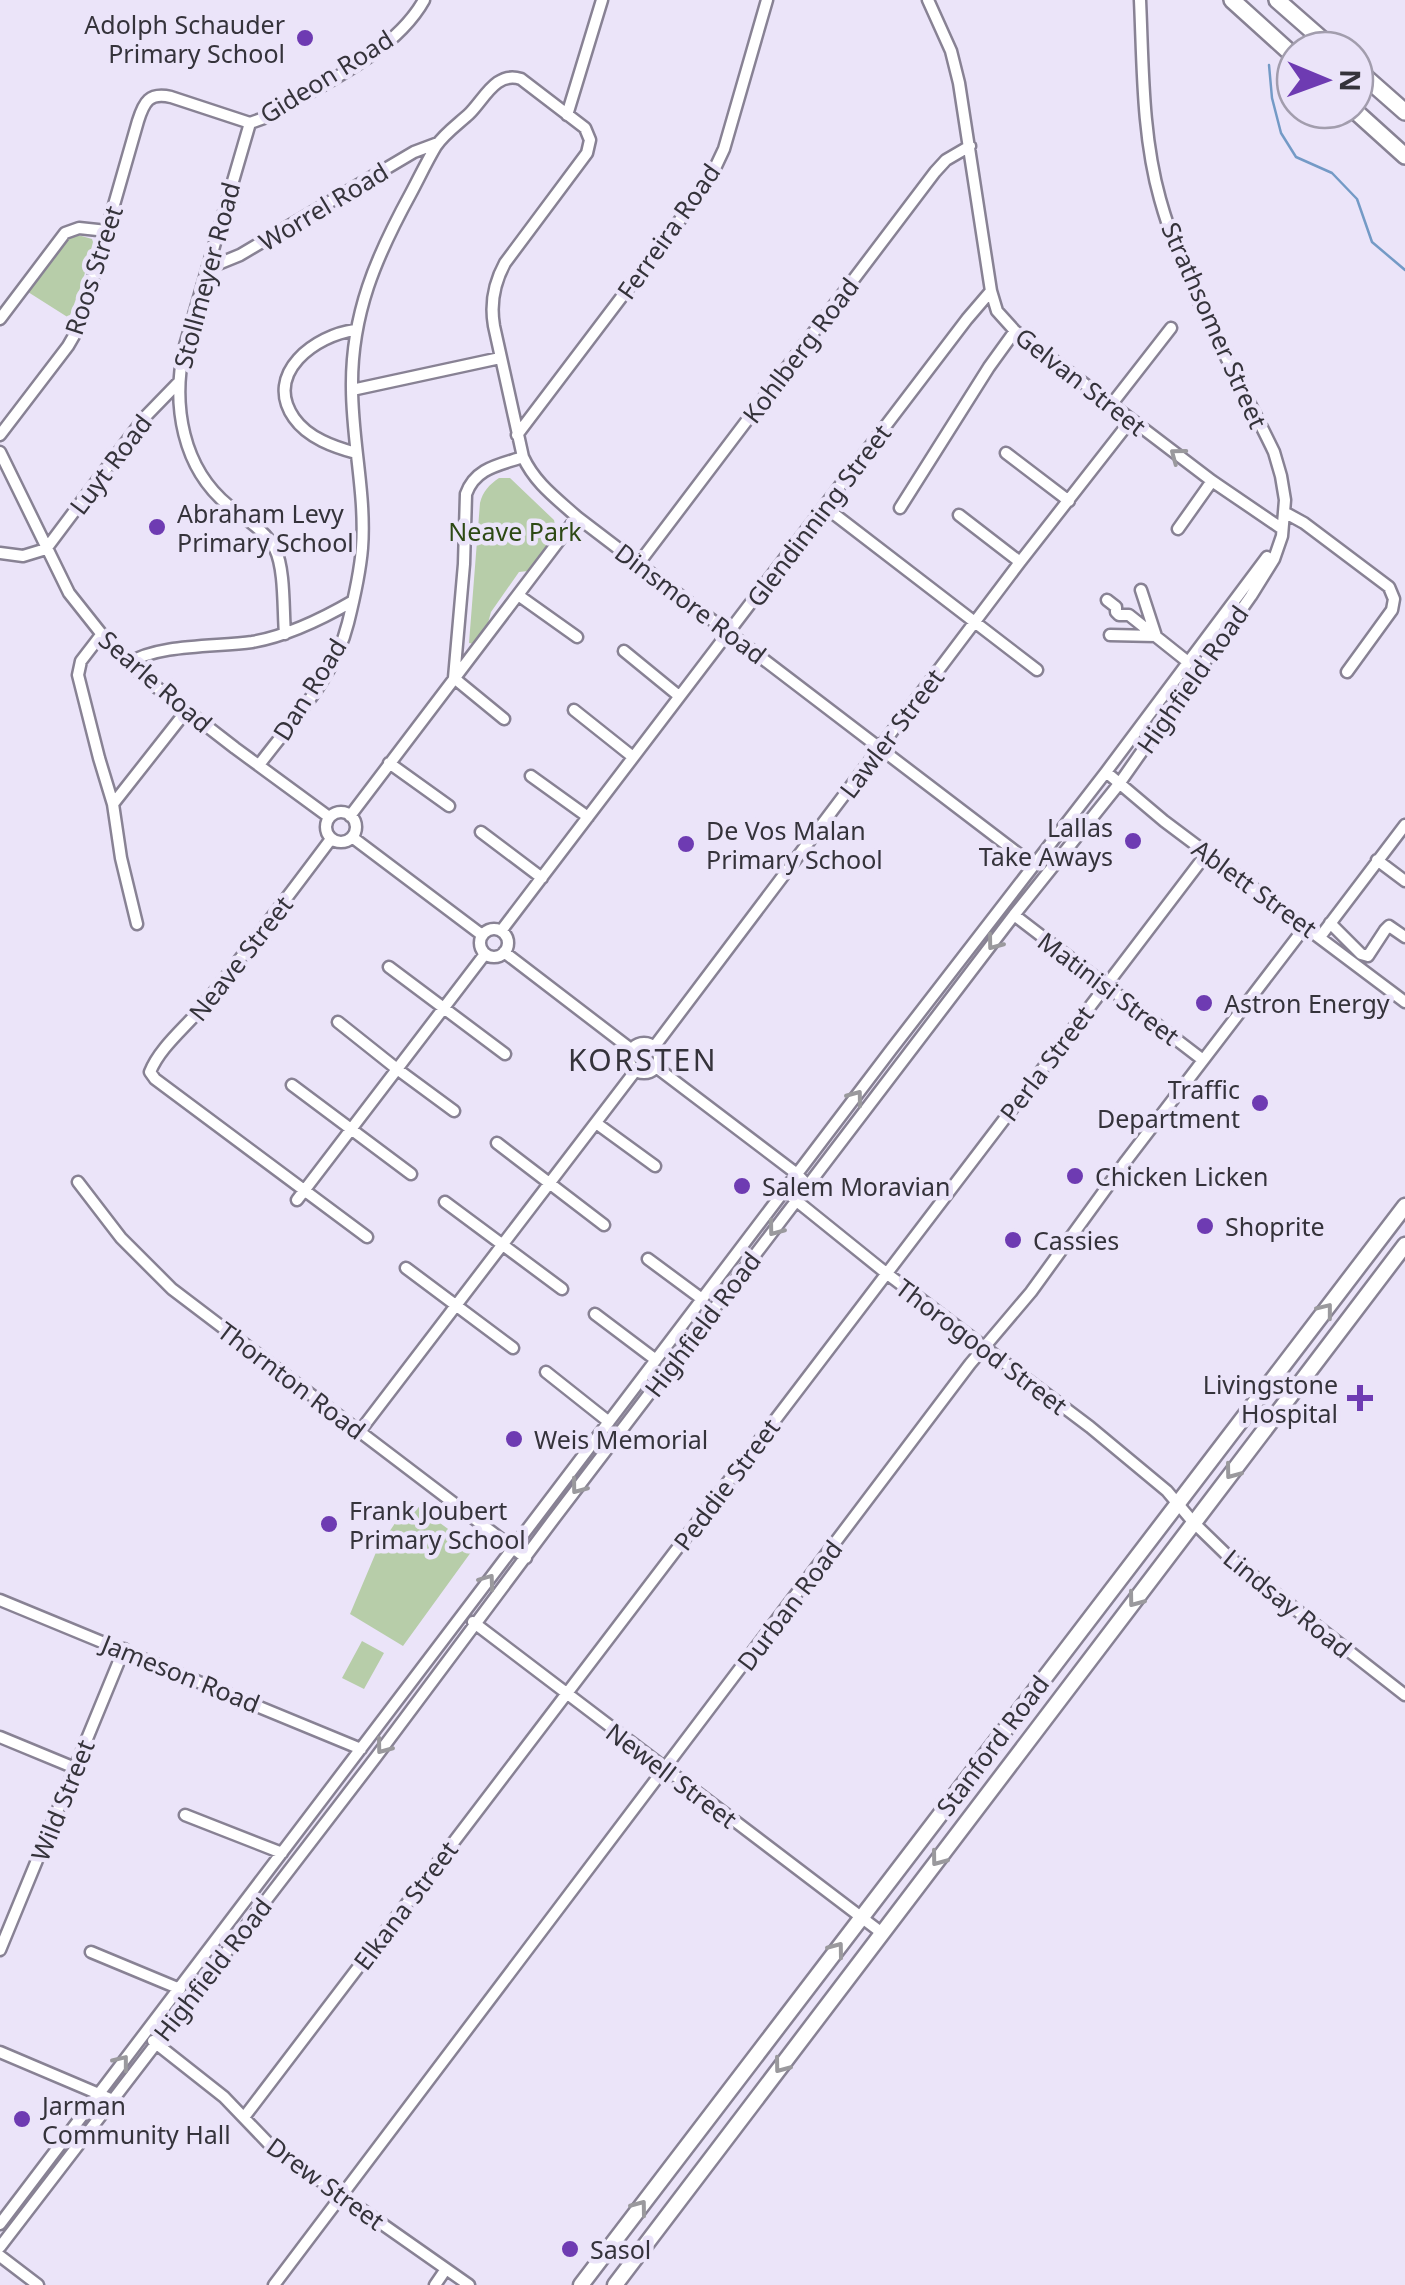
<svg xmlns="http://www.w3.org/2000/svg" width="1405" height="2285" viewBox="0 0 1405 2285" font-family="'Noto Sans',sans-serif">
	<rect width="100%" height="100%" fill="#ebe4f9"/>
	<!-- green -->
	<path fill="#b7cda9" d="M78 235 92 239 93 242 83 280 69 318 28 292 67 238Z
		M499 478H510L554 520 557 535 528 571 519 572 491 612 488 623 474 644 469 643 480 503C483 491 489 485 499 478Z
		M410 1501 474 1548 403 1646 350 1614 377 1550Z
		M362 1641 384 1653 364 1689 342 1678Z"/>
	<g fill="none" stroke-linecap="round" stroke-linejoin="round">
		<!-- stream -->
		<path stroke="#749ac6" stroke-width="2.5" d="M1269 65 1272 98 1281 133 1296 157 1332 173 1357 199 1372 242 1405 270"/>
		<!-- minor casing -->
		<g stroke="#888294" stroke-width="15">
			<path id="minor" d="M928 0 951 51 959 83 991 291 997 311 1015 331 1212 481 1281 528
				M567 115 602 0
				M250 123 184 349C172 405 182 468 229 506 245 519 265 530 275 549 285 569 283 610 285 634
				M208 268 240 255 414 152 438 143
				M0 319 65 233 79 228 107 231
				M355 330C316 335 263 373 294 418 308 438 334 447 356 453
				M352 390 500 358
				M1111 405 1171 328
				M0 435 68 346 79 327 138 121C144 102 149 92 171 97L250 123 264 118C317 87 394 54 424 0
				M517 435 708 183 724 149 767 0
				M0 452 69 593 115 651 155 686 235 748 329 817
				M1006 453 1069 501
				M825 507 1037 670
				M900 508 989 367 1015 331
				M1284 512 1304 523 1389 587 1394 599 1392 610 1347 672
				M959 515 1020 562
				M1178 529 1212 481
				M0 553 23 556 46 549 145 417 178 383
				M639 563 935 172 946 160 970 146
				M518 595 577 637
				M1107 600 1116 607V612L1119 615H1129L1188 662
				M101 635 81 661 78 675 99 758 113 804 121 858 137 924
				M1110 635 1156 636 1141 590
				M624 651 679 696
				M129 663C158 644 216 647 252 642 288 636 322 619 353 601
				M574 710 633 757
				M504 719 454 678 464 564 466 494C475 468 499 465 523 457
				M389 763 449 806
				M259 765C291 722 335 677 348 623 354 599 360 573 362 548 366 495 352 441 352 388 351 314 376 257 411 193 419 178 427 161 436 146 444 134 458 124 469 114 485 98 496 71 521 79L585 128 590 140 587 153 505 263C494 283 490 303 494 326L523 457C535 483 556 498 577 517L1033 865
				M1106 772 1164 821 1405 1002
				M531 776 588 817
				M113 804 187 710
				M326 827a15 15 0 1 1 30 0a15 15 0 1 1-30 0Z
				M350 816 577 517
				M481 832 542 878
				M352 837 482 935
				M331 839C289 895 247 951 203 1006 186 1027 160 1047 150 1072L155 1079 367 1237
				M1377 860 1405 881
				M1014 915 1203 1060
				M1330 923 1361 954 1368 956 1385 930 1389 926 1405 937
				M480 943a14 14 0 1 1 28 0a14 14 0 1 1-28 0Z
				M501 931 967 319 991 291
				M1320 937 1405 825
				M504 952 632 1050
				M389 967 505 1054
				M338 1022 397 1069 454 1111
				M629 1058a15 15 0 1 1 30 0a15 15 0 1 1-30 0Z
				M654 1047 1020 562 1131 420
				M656 1067 797 1174 808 1186
				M292 1085 411 1174
				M596 1123 655 1166
				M497 1143 604 1225
				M78 1182 121 1238 172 1289 526 1558
				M793 1198 886 1273 1090 1427 1167 1491 1194 1523 1230 1558 1405 1695
				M297 1200 485 954
				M445 1202 562 1289
				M648 1259 702 1299
				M406 1268 513 1348
				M595 1314 656 1360
				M546 1372 609 1422
				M360 1431 636 1070
				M0 1600 361 1749
				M473 1622 882 1933
				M0 1737 75 1768
				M185 1815 282 1853
				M0 1950 124 1649
				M91 1952 180 1989
				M153 2041 224 2097 271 2146 469 2285
				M0 2052 113 2100
				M245 2116 1207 853
				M0 2224 891 1050 1106 772 1267 557
				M0 2247 376 1757 553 1520 1014 915 1119 784 1251 596 1274 559 1282 536 1285 500 1281 476 1274 452C1235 371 1184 286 1160 199 1142 135 1143 66 1140 0
				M0 2256 38 2285
				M274 2285 970 1364 1031 1292 1126 1161 1305 927
				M435 2285 446 2269"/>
		</g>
		<!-- major casing -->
		<g stroke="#888294" stroke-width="19">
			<path id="major" d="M581 2285 1405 1206
				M615 2285 1405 1245"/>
		</g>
		<!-- highway casing -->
		<g stroke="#888294" stroke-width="20">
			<path id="highway" d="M1232 0 1295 57
				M1277 0 1334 50
				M1355 68 1405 112
				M1354 110 1405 156"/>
		</g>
		<!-- minor -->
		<use href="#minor" stroke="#fff" stroke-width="10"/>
		<!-- major -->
		<use href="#major" stroke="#fff" stroke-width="14"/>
		<!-- highway -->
		<use href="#highway" stroke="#fff" stroke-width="15"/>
	</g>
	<!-- one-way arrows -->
	<defs><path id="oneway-chevron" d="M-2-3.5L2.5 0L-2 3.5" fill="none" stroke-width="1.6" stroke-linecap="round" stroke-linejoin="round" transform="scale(2.5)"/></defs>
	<g stroke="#9a999d">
		<use href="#oneway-chevron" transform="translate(1177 455) rotate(-143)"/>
		<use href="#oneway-chevron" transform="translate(994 943) rotate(127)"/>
		<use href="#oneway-chevron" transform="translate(856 1097) rotate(-53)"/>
		<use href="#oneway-chevron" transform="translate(775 1229) rotate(127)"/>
		<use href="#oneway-chevron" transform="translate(1326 1310) rotate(-52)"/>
		<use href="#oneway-chevron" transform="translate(1232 1472) rotate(127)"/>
		<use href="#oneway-chevron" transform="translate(578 1487) rotate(127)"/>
		<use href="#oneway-chevron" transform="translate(488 1581) rotate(-54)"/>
		<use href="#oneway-chevron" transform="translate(1135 1600) rotate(127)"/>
		<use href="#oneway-chevron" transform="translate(383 1747) rotate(127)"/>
		<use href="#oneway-chevron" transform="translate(938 1859) rotate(127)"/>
		<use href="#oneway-chevron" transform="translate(837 1949) rotate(-53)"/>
		<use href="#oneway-chevron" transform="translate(122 2062) rotate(-52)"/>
		<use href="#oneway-chevron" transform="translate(781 2066) rotate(127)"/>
		<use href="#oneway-chevron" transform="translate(640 2207) rotate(-53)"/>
	</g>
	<!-- markers -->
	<g fill="#6e3bb2" stroke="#ebe4f9" stroke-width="4">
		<circle cx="305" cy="38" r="10"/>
		<circle cx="157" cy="527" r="10"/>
		<circle cx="1133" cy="841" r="10"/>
		<circle cx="686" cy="844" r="10"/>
		<circle cx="1204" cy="1003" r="10"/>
		<circle cx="1260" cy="1103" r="10"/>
		<circle cx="1075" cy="1176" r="10"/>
		<circle cx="742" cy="1186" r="10"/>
		<circle cx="1205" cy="1226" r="10"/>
		<circle cx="1013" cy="1240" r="10"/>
		<path d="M1355 1383h10v10h10v10h-10v10h-10v-10h-10v-10h10z"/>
		<circle cx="514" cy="1439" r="10"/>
		<circle cx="329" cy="1524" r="10"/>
		<circle cx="22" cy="2119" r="10"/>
		<circle cx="570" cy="2249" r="10"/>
	</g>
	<g text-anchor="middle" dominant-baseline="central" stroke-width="9" stroke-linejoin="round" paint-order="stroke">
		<!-- poi labels -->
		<g font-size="25" fill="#35333b" stroke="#ebe4f9" text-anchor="start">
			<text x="285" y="24" text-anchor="end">Adolph Schauder<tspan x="285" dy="29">Primary School</tspan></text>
			<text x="177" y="513">Abraham Levy<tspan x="177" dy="29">Primary School</tspan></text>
			<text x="1113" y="827" text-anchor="end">Lallas<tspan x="1113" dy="29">Take Aways</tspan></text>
			<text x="706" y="830">De Vos Malan<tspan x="706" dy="29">Primary School</tspan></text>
			<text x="1224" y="1003">Astron Energy</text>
			<text x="1240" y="1089" text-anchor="end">Traffic<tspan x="1240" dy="29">Department</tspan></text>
			<text x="1095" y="1176">Chicken Licken</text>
			<text x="762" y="1186">Salem Moravian</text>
			<text x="1225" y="1226">Shoprite</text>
			<text x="1033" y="1240">Cassies</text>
			<text x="1338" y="1384" text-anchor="end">Livingstone<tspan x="1338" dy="29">Hospital</tspan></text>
			<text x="534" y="1439">Weis Memorial</text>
			<text x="349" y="1510">Frank Joubert<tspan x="349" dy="29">Primary School</tspan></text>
			<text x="42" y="2105">Jarman<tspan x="42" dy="29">Community Hall</tspan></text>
			<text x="590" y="2249">Sasol</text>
		</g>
		<!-- street labels -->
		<g font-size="25" fill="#35333b" stroke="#ebe4f9">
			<text transform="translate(326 76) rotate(-32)">Gideon Road</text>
			<text transform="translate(323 206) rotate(-31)">Worrel Road</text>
			<text transform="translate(668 231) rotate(-55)">Ferreira Road</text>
			<text transform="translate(93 270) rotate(-72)">Roos Street</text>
			<text transform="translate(206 275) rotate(-75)">Stollmeyer Road</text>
			<text transform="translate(1215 325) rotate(66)">Strathsomer Street</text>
			<text transform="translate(800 350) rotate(-53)">Kohlberg Road</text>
			<text transform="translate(1081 381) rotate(38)">Gelvan Street</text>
			<text transform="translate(110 464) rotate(-53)">Luyt Road</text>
			<text transform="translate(818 515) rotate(-53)">Glendinning Street</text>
			<text transform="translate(691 603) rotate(37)">Dinsmore Road</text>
			<text transform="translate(1192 679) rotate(-55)">Highfield Road</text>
			<text transform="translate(156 681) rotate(41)">Searle Road</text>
			<text transform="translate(309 689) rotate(-58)">Dan Road</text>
			<text transform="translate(891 733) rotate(-53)">Lawler Street</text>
			<text transform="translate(1255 888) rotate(36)">Ablett Street</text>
			<text transform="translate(240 958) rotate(-52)">Neave Street</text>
			<text transform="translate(1109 988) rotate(37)">Matinisi Street</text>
			<text transform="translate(1046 1063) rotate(-53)">Perla Street</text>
			<text transform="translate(702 1324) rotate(-53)">Highfield Road</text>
			<text transform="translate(982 1346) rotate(37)">Thorogood Street</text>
			<text transform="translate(292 1380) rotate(37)">Thornton Road</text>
			<text transform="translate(726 1484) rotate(-53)">Peddie Street</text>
			<text transform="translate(1288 1603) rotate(39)">Lindsay Road</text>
			<text transform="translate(789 1605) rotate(-53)">Durban Road</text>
			<text transform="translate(181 1673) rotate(22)">Jameson Road</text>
			<text transform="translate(992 1745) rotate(-53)">Stanford Road</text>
			<text transform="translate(672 1775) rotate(37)">Newell Street</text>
			<text transform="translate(62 1800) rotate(-68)">Wild Street</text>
			<text transform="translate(405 1905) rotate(-53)">Elkana Street</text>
			<text transform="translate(212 1969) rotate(-52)">Highfield Road</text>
			<text transform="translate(326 2183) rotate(36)">Drew Street</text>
		</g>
		<!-- park labels -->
		<g font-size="25" fill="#2d4914" stroke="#ebe4f9">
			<text x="515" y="531">Neave Park</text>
		</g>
		<!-- quarter labels -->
		<g font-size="30" letter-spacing="2.5" fill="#35333b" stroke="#ebe4f9">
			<text x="643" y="1059">KORSTEN</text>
		</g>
	</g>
	<!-- north arrow -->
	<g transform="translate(1325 80) rotate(91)"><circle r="48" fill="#ebe4f9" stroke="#a29dad" stroke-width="2.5"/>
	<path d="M0-8L18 38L0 25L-18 38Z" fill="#6e3bb2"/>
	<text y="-15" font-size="28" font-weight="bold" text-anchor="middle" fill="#35333b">N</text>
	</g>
</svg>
